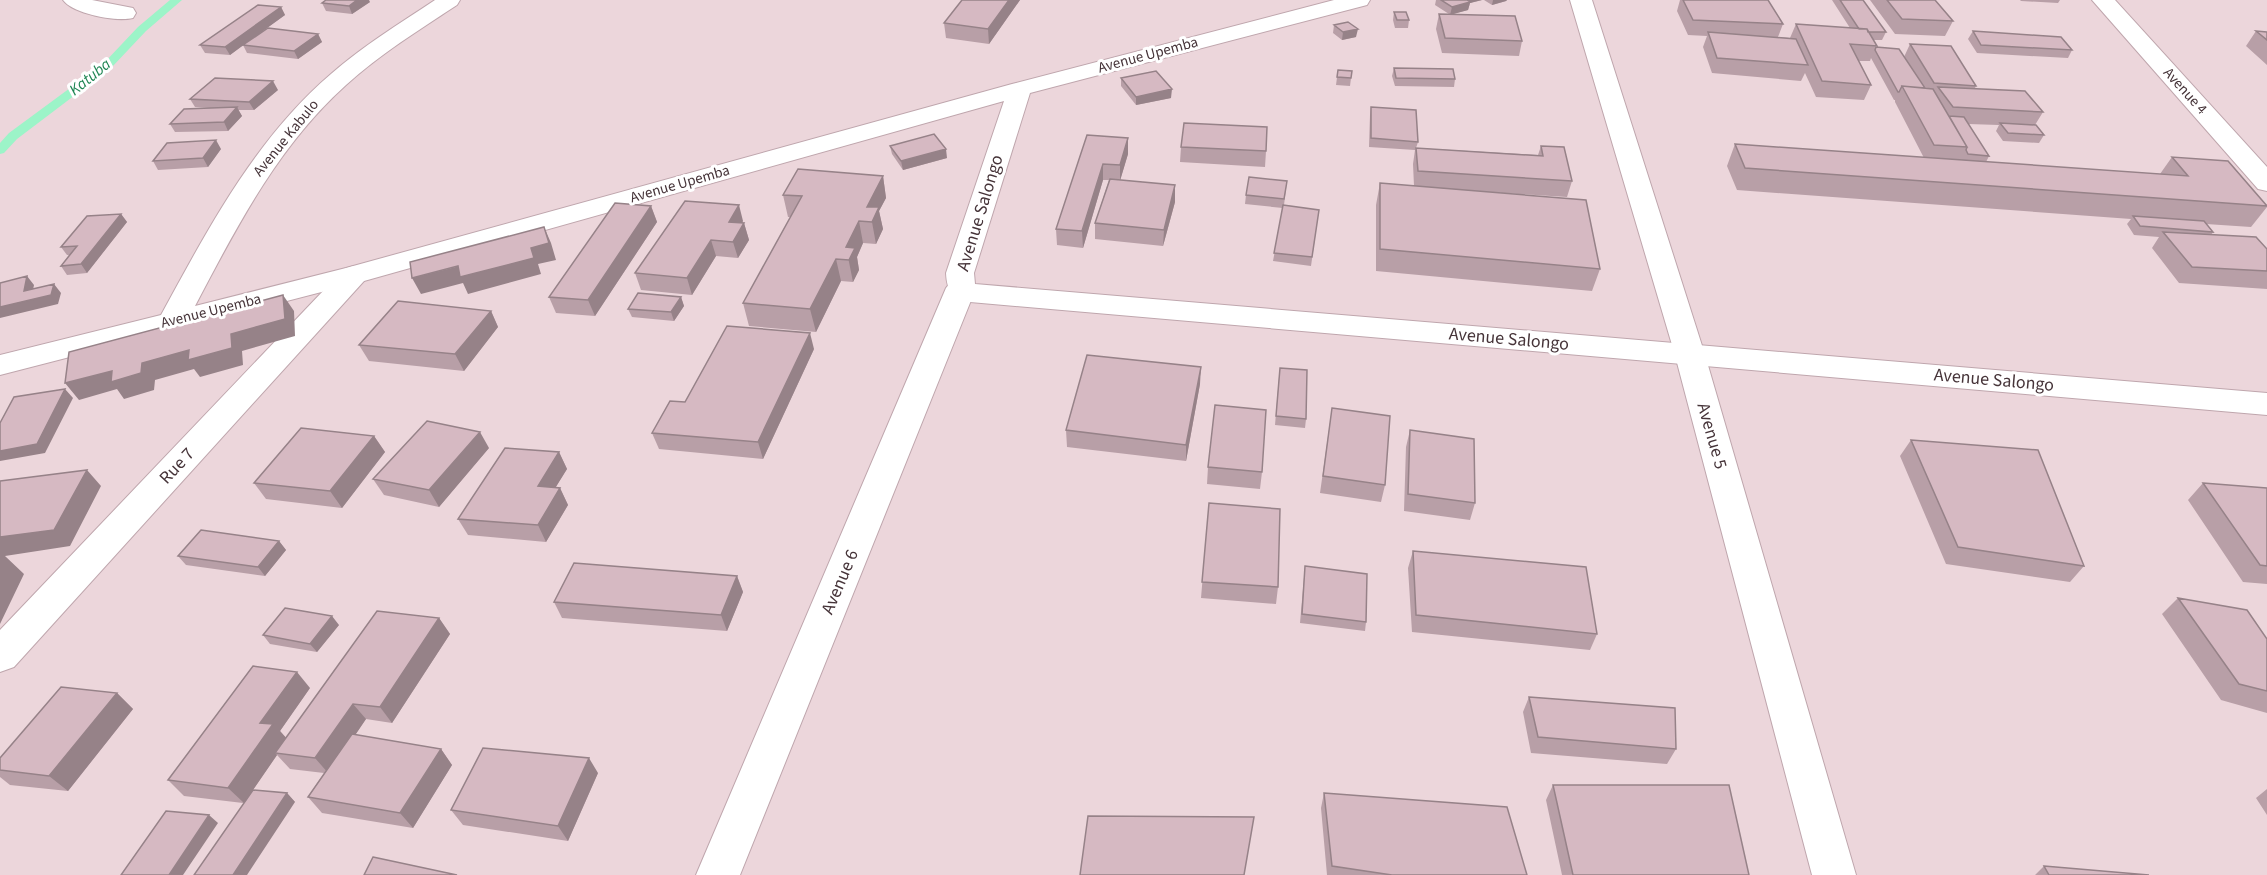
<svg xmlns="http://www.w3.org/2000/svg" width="2267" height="875" viewBox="0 0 2267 875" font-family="'Source Sans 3',sans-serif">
	<rect width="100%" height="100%" fill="#f3e4e8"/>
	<!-- residential -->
	<path fill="#ecd6db" d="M0 0H2267V875H0Z"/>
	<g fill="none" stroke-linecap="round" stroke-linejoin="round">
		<!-- stream -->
		<path fill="#9cf4c8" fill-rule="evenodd" d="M170 0H182L146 31 112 67 17 139 4 153 0 154V143L9 133 104 63 138 27Z"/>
		<!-- minor casing -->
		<g stroke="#bfa6ad" stroke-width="2">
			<path id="minor" d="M63 0H92L133 8 136 13 133 18C116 22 73 14 63 0Z
				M1570 0H1592L1705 355 1856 875H1812L1675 355Z
				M2092 0H2115L2267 167V191L2258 189Z
				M354 266 364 269 368 275 364 281 14 667 0 672V630L344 269Z
				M961 279 971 282 976 288 740 875H696L946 288 951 282Z"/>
		</g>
		<!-- tertiary casing -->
		<g stroke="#bfa6ad" stroke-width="2">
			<path id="tertiary" d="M435 0H460L457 5C419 30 380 54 346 85 278 146 237 226 195 306L346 268 1012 84 1334 0H1370L1367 5 1030 93 974 273 975 284 2267 393V415L970 302C952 297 947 292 946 273L1004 101 364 281 0 375V355L161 315C208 229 255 139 331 74 363 46 399 24 435 0Z"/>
		</g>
		<!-- minor -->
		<use href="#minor" fill="#fff" fill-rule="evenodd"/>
		<!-- tertiary -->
		<use href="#tertiary" fill="#fff" fill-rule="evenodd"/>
	</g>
	<!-- wall -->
	<path fill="#b89fa7" d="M962 0H1020L989 44 946 38 944 23Z
		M1436 0H1482L1470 3 1468 10 1452 14 1522 41 1519 56 1442 53 1436 29 1439 14H1449L1435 5Z
		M1484 0H1507L1506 1 1492 5Z
		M1680 0H1768L1783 24 1778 37 1790 38 1796 24 1850 28 1832 0H1863L1886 32 1882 40H1873L1876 47 1904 57 1910 44 1976 86 1975 88 2043 112 2035 125 2044 135 2039 143 2003 141 1996 131 1999 125 1968 124 1989 156 1986 162 2160 174 2172 157 2267 205V207L2251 227 2206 224 2213 232 2211 235 2267 249V289L2179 283 2152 248 2159 237 2134 235 2127 224 2131 219 1737 190 1727 166 1735 144 1924 158 1895 102V100H1894L1871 58 1870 61H1858L1871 85 1864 100 1816 97 1805 73 1801 81 1712 73 1703 47 1707 36 1688 35 1677 11Z
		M1870 0H1935L1953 21 1945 36 1895 34Z
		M2020 0H2060L2058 3 2021 1Z
		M370 2 352 14 326 11 322 3Z
		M281 7 285 15 246 43 318 34 322 42 298 59 247 53 243 45 230 55 205 53 200 45Z
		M1394 12 1409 20 1408 28H1395L1393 20Z
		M1334 25 1356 37 1342 40 1333 33Z
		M1973 31 2072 50 2068 58 1977 53 1968 39Z
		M2256 31 2267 32V65L2246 46Z
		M1394 68 1455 79 1454 87 1395 86 1392 76Z
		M1338 70 1351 78 1350 86 1336 85Z
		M1121 78 1171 98 1136 105 1121 86Z
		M278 90 254 110H238L242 116 228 131 175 132 170 124 210 108 195 107 190 99Z
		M1371 107 1418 142 1416 148 1538 155 1541 146 1572 181 1567 197 1471 191 1600 269 1592 291 1376 271V205L1380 183 1414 186 1413 164 1415 150 1369 147 1370 115Z
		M1087 135 1128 138V154L1120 180 1175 202 1163 246 1095 239V223L1109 180H1103L1083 248 1057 245 1056 229Z
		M890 146 947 158 903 170 892 154Z
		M1181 147 1266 151 1265 167 1180 162Z
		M221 149 208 167 158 170 153 161Z
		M883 176 886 198 879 211 883 229 876 244 863 243 857 257 859 270 853 282 841 281 816 332 749 326 743 303 791 217H788L783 195Z
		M1287 181 1284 205 1319 210 1311 266 1273 261 1283 208 1245 204 1246 195Z
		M651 206 657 222 595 316 556 313 549 297Z
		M121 214 127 222 87 273 67 275 61 266 69 255H67L61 247Z
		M743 221 742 223H744L749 240 738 258 716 256 692 295 641 290 635 273Z
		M681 297 684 306 674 321 632 317 628 309Z
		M491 311 498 327 464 371 369 361 359 345Z
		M814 349 763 459 659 449 652 433 685 402Z
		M1279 377 1306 419 1305 428 1275 425Z
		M1200 384 1186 461 1067 447 1066 430Z
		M1332 408 1385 485 1381 502 1320 493Z
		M1410 430 1475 503 1470 520 1404 511 1406 447Z
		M374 436 385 452 342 508 266 499 254 483Z
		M1911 440 2084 566 2070 582 1946 564 1900 456Z
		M489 448 439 507 384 495 373 479Z
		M559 452 567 469 555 488H560L568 505 546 542 468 535 458 519Z
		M1208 467 1262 472 1260 489 1207 484Z
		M2203 483 2267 488V584L2243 582 2188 500Z
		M1209 503 1278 587 1276 604 1201 598Z
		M279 541 286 550 265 576 186 565 178 556Z
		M1413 551 1597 634 1590 650 1412 632 1408 568Z
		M1305 566 1366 622 1365 631 1300 623Z
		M737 576 743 592 727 631 562 618 554 602Z
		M2178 598 2267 639V713L2221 700 2162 614Z
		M439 618 450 634 392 723 366 719 355 735 441 749 452 765 413 828 322 813 308 797 324 773 290 769 277 755 253 790 287 793 295 802 243 803 184 796 168 780 310 688 280 731 286 738Z
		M339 625 317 652 270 644 263 635Z
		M117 693 133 709 68 791 10 785 0 777V758Z
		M1529 697 1676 749 1667 764 1531 753 1523 712Z
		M598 773 568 841 463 825 451 810Z
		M1553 785 1749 875H1562L1546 800Z
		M2267 789V815L2256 798Z
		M1324 793 1527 875H1327L1321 808Z
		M2044 866 2149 875H2035Z"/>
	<!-- shaded-wall -->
	<path fill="#968288" d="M357 0H369L370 2 352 14 349 6Z
		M1009 0H1020L989 44 988 29Z
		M1462 0H1482L1470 3 1468 10 1450 15 1452 7Z
		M1493 0H1507L1506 1 1492 5Z
		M281 7 285 15 230 55 225 47Z
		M1358 29 1356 37 1342 40 1343 32Z
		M318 34 322 42 298 59 294 51Z
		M273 81 278 90 254 110 249 102Z
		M1172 89 1171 98 1136 105V97Z
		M237 107 242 116 228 131 224 122Z
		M1128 138V154L1120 181V165Z
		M216 140 221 149 208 167 203 158Z
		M946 149 947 158 903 170 901 161Z
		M1103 164V180L1083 248 1082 231Z
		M883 176 886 198 879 211 883 229 876 244 872 222 867 207Z
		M1175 185V202L1163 246 1164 230Z
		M739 205 743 221 733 238 729 222Z
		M651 206 657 222 595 316 588 300Z
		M121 214 127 222 87 273 81 264Z
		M859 221 863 243 857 257 859 270 853 282 846 247Z
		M744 223 749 240 738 258 733 242Z
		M544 227 551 243 556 260 538 264 541 274 468 294 463 283 421 294 412 278 531 248Z
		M711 240 716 256 692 295 687 278Z
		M836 259 841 281 816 332 810 309Z
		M27 276 34 285 31 300 24 291Z
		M54 284 61 293 58 304 0 318V307Z
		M283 295 294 311 295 336 242 351 243 365 200 377 194 369 155 380 154 390 124 399 117 389 79 400 65 383 142 363 231 334Z
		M681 297 684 306 674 321 671 312Z
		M491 311 498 327 464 371 455 354Z
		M810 333 814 349 763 459 758 442Z
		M1201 367 1200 384 1186 461V445Z
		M65 389 73 398 45 453 0 461V451Z
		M480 432 489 448 439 507 429 490Z
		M374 436 385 452 342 508 330 491Z
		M559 452 567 469 546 503 538 486Z
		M87 470 101 486 70 546 5 556 24 574 0 624V537Z
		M560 488 568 505 546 542 538 525Z
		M279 541 286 550 265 576 258 567Z
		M737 576 743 592 727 631 721 615Z
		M332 616 339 625 317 652 310 644Z
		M439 618 450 634 392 723 380 707Z
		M297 672 310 688 280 731 288 740 275 753 277 755 244 803 228 788 260 723Z
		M117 693 133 709 68 791 49 776Z
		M353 704 366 719 329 774 315 758Z
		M441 749 452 765 413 828 400 813Z
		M589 758 598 773 568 841 558 826Z
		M287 793 295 802 247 875H233Z
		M209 815 218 823 183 875H169Z"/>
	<!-- building -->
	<path fill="#d6b9c2" stroke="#968288" stroke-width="1.5" d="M326 0H357L349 6 322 3Z
		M962 0H1009L988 29 944 23Z
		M1441 0H1467L1470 2 1452 7Z
		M1683 0H1768L1783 24 1693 20Z
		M1840 0H1863L1886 32H1868L1867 29H1859Z
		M1887 0H1935L1953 21 1902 19Z
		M258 5 281 7 225 47 200 45Z
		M1394 12H1406L1409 20H1397Z
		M1439 14 1515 16 1522 41 1445 38Z
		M1348 22 1358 29 1343 32 1334 25Z
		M1796 24 1867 29 1877 46 1850 44 1871 85 1822 81Z
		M268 28 318 34 294 51 243 45Z
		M1973 31 2061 37 2072 50 1981 45Z
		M2256 31 2267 32V40Z
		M1708 32 1796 39 1808 65 1717 58Z
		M1910 44 1951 46 1976 86 1934 83Z
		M1876 47 1899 49 1925 88 1902 86 1899 92H1898L1875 50Z
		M1394 68 1453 69 1455 79 1396 78Z
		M1338 70 1352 71 1351 78 1337 77Z
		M1156 71 1172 89 1136 97 1121 78Z
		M215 78 273 81 249 102 190 99Z
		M1902 86 1933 89 1967 147 1934 145Z
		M1938 87 2025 91 2043 112 1953 107Z
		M237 107 224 122 170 124 184 109Z
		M1371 107 1416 110 1418 142 1371 138Z
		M1949 116 1964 117 1989 156 1968 154 1966 150 1967 147Z
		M1184 123 1267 127 1266 151 1181 147Z
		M2000 123 2036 125 2044 135 2008 133Z
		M934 134 946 149 901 161 890 146Z
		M1087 135 1128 138 1120 165 1103 164 1082 231 1056 229Z
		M216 140 203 158 153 161 167 143Z
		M1735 144 2188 176 2172 157 2228 161 2267 206 1745 168Z
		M1541 146 1564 147 1572 181 1418 171 1416 148 1543 156Z
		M798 169 883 176 867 207H879L872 222 859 221 846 247 855 248 849 260 836 259 810 309 743 303 802 196 783 195Z
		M1249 177 1287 181 1284 199 1246 195Z
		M1110 179 1175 185 1164 230 1095 223Z
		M1380 183 1586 200 1600 269 1380 249Z
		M685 201 739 205 729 222 744 223 733 242 711 240 687 278 635 273Z
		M615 203 651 206 588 300 549 297Z
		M1283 205 1319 210 1312 257 1274 253Z
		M121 214 81 264 61 266 77 246 61 247 87 216Z
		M2133 216 2204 221 2213 232 2140 226Z
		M544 227 549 243 531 248 534 258 460 277 458 266 412 278 410 262Z
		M2163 232 2256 237 2267 249V271L2192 267Z
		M27 276 24 291 54 284 51 295 0 307V283Z
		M638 293 681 297 671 312 628 309Z
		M283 295 285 319 231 334 232 348 188 360 189 350 142 363 141 373 111 382 112 371 65 383 69 352Z
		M398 301 491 311 455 354 359 345Z
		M727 326 810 333 758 442 652 433 670 401 685 402Z
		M1087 355 1201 367 1186 445 1066 430Z
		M1280 368 1307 370 1306 419 1276 416Z
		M65 389 37 444 0 451V423L14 397Z
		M1215 405 1266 410 1262 472 1208 467Z
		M1332 408 1390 416 1385 485 1323 476Z
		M427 421 480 432 429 490 373 479Z
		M301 428 374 436 330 491 254 483Z
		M1410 430 1474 439 1475 503 1408 494Z
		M1911 440 2038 450 2084 566 1958 547Z
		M505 448 559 452 538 486 560 488 538 525 458 519Z
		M87 470 54 530 0 537V481Z
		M2203 483 2267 488V566L2260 565Z
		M1209 503 1280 509 1278 587 1202 582Z
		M201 530 279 541 258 567 178 556Z
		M1413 551 1586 567 1597 634 1416 615Z
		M574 563 737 576 721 615 554 602Z
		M1305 566 1367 574 1366 622 1302 614Z
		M2178 598 2247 610 2267 639V691L2239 684Z
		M285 608 332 616 310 644 263 635Z
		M377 611 439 618 380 707 353 704 315 758 275 753Z
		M253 666 297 672 260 723 273 724 228 788 168 780Z
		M61 687 117 693 49 776 0 770V758Z
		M1529 697 1675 708 1676 749 1538 737Z
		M352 734 441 749 400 813 308 797Z
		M483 748 589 758 558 826 451 810Z
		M1553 785H1729L1749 875H1573Z
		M253 790 287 793 233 875H194Z
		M1324 793 1507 807 1527 875H1392L1332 866Z
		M166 811 209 815 169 875H121Z
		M1088 816 1254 817 1244 875H1080Z
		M373 857 457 875H364Z
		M2044 866 2149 875H2049Z"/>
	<g text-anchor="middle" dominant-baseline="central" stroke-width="6" stroke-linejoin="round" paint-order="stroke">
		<!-- far-street labels -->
		<g font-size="15" fill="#463439" stroke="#fff">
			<text transform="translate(1148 55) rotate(-15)">Avenue Upemba</text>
			<text transform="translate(2185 91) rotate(48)">Avenue 4</text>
			<text transform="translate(286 138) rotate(-51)">Avenue Kabulo</text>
			<text transform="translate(680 184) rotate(-16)">Avenue Upemba</text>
			<text transform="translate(211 311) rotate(-14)">Avenue Upemba</text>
		</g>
		<!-- far-water labels -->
		<g font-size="16" font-style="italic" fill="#208654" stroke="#fff">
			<text transform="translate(90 77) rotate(-39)">Katuba</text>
		</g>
		<!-- street labels -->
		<g font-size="18" fill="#463439" stroke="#fff">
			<text transform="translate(980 213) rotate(-73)">Avenue Salongo</text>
			<text transform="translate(1509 339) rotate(5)">Avenue Salongo</text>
			<text transform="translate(1994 380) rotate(5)">Avenue Salongo</text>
			<text transform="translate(1712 436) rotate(74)">Avenue 5</text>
			<text transform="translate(177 466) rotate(-47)">Rue 7</text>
			<text transform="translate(840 582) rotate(-67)">Avenue 6</text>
		</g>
	</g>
</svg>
